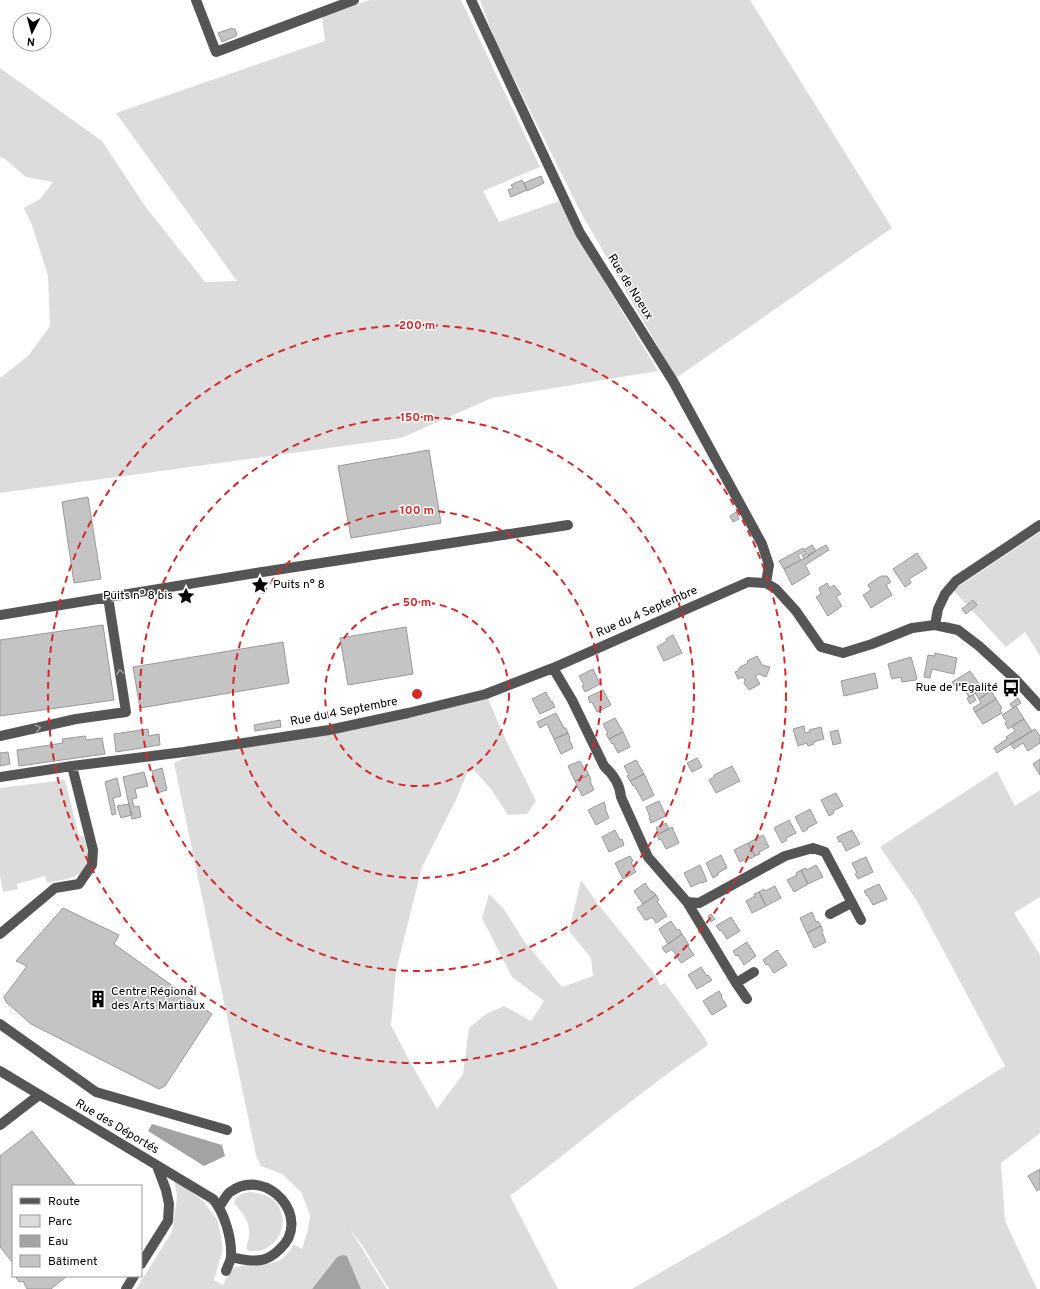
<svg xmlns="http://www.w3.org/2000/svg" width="1040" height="1289" viewBox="0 0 1040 1289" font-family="Overpass,sans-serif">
	<rect width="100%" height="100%" fill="#fff"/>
	<!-- green -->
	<path fill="#dcdcdc" d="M370 0H461L540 167 483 191 499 222 559 201 584 248 658 371 492 398 401 438 0 493V378L29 355 50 326 48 276 32 225 24 208 40 199 53 182 26 177 5 159 0 157V68L102 141 145 206 205 282 237 281 116 113 325 41 322 16Z
		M480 0H750L892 228 676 378 580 211 494 38Z
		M1040 532V656L1025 632 1006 647 953 590Z
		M486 694 504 736 536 801 527 814 508 815 491 789 470 766 456 800 422 867 396 971 391 1025 409 1060 437 1109 463 1074 469 1028 486 1014 504 1006 531 1021 544 1001 512 977 482 918 489 894 504 909 524 941 562 987 593 976 591 958 569 931 581 880 598 904 656 976 660 985 665 983 705 1038 708 1045C639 1092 576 1146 510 1196L558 1289H389L364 1248 350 1229 387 1289H361L347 1256 337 1257 312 1289H136L172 1232 177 1197 174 1179 203 1201 218 1221 223 1249 214 1280 223 1285 232 1268C256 1261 280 1272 294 1244L302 1249 308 1229 310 1215 301 1192 282 1174 261 1166 256 1155 174 763 197 753Z
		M997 771 1015 806 1040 790V897L1014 913 1040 955V1133L1001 1163 1005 1221 1037 1289H632L881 1145 1005 1066 917 901 880 847Z
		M65 780 79 836H84C85 842 87 849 88 855 90 878 63 880 47 883L45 876 17 884 18 889 3 892 0 876V788Z
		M250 1192C258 1193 268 1195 273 1200 292 1217 281 1247 258 1251 254 1251 251 1252 247 1250 246 1245 248 1242 249 1237 251 1223 243 1213 234 1203 236 1195 243 1193 250 1192Z"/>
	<!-- water -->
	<path fill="#a3a3a3" d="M152 1124 222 1145 225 1156 204 1166 148 1131Z
		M343 1255 347 1256 361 1289H312L337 1257Z"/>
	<!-- building -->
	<path fill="#c4c4c4" stroke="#999" d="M232 28 233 29H235L237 34 236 36 222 42 218 33Z
		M541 176 544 183 527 191 524 183Z
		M522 180 527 190 511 197 508 190 513 188 511 185Z
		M429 450 441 523 351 538 338 466Z
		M88 497 101 579 74 583 62 502Z
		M736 512 739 519 733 522 730 516Z
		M812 545 816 551 804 559 802 555 806 553 805 551 798 555 801 560 784 569 779 561 803 548 804 550Z
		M826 545 829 550 805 565 810 574 792 585 784 569 809 556 808 555Z
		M917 553 927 568 909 579 911 583 905 587 893 569Z
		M881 576H887L891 582 886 585 892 595 871 608 863 595 871 590 868 585 869 584Z
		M827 583 830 588 834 585 841 594 836 597 842 606 828 616 816 597 821 594 819 588Z
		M973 600 977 605 966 614 962 609Z
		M103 625 114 700 0 716V640Z
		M406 627 413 674 348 685 340 638Z
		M673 635 682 653 664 661 657 647 667 641 666 639Z
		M283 642 289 683 140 708 133 667Z
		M935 653 957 658 954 674 932 669 930 678 924 677 928 655 935 656Z
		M757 656 762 665 770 667 766 677 759 674 755 676 760 684 749 690 744 683 745 680 743 677 738 679 735 672 738 671 740 667 748 663 747 661Z
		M911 657 917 678 916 680 902 682 901 677 892 679 888 664Z
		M593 669 600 684 585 692 582 686 584 685 579 676Z
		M970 671 983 689 969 697 961 684 956 687 952 682Z
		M875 673 878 688 844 696 841 681Z
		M988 685 991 691 979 699 975 693Z
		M603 690 611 705 597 712 592 702 590 703 588 697Z
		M991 691 996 699 975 712 973 708 981 703 979 699Z
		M546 692 551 702 552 701 555 707 540 714 532 699Z
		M973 695 976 700 970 704 967 698Z
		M1018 698 1021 703 1013 708 1010 704Z
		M996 699 1002 708 1000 710 1002 713 983 724 975 712Z
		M1016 706 1024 719 1008 729 1005 723 1007 722 1002 715Z
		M556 713 564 728H566L568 733 554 739 547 724 540 728 537 722Z
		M307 717 308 723 301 724 300 718Z
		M615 718 623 732 609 739 606 734 608 733 603 724Z
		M1024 719 1032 731 997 753 994 748 1007 739 1006 737 1015 731 1012 726Z
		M280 720 281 727 255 731 254 725Z
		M804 726 805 733 810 732 809 730 821 727 824 739 813 742 814 744 808 746 807 743 798 746 793 729Z
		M148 729 149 736 159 734 160 745 116 752 114 734Z
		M1035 729 1040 736V743L1028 751 1023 743 1014 749 1010 744Z
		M838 730 841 743 833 745 830 732Z
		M623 732 630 747 618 753 613 743 612 744 609 739Z
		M568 733 570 738 569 739 573 748 561 754 554 739Z
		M85 736 86 740 102 738 105 754 19 766 17 750 63 743 62 739Z
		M8 752 10 764 0 766V753Z
		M697 758 702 767 692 772 687 763Z
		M1040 759V775L1033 764Z
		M636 760 644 774 630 781 627 776 629 775 624 766Z
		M580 761 585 770 586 769 589 775 575 781 568 766Z
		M732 766 740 781 716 793 709 780 714 777V775Z
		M162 768 167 790 157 793 152 771Z
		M144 772 148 786 135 789 137 798 132 799 134 807 139 806 141 817 132 819 123 777Z
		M644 774 654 795 643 801 634 785 633 786 630 781Z
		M589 775 591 780 590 781 594 790 582 796 575 781Z
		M117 778 121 796 113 798 116 814 112 815 105 782Z
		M836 793 843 806 833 811 834 813 829 816 821 800Z
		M659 801 666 816 651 823 649 818 650 817 646 807Z
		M604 802 606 807 605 808 609 818 596 825 588 810Z
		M129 804 132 815 121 818 117 806Z
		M810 809 817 823 807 828 808 829 803 832 795 817Z
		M789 820 796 833 786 838 787 840 782 843 774 828Z
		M666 823 669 829 659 834 656 828Z
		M672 827 679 843 666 849 661 839 659 840 657 835Z
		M615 830 620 840 622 839 624 845 609 852 602 837Z
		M852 830 860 844 846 851 841 841 839 842 837 837Z
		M763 835 769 847 759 852 760 854 755 856 748 843Z
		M748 843 755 856 750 859 749 857 740 862 734 850Z
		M721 855 727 868 718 873V875L713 878 706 863Z
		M630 856 633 861 631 862 636 872 623 879 615 863Z
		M866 857 873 872 858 879 855 874 857 873 852 863Z
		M700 865 707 881 702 883 701 882 691 887 684 873Z
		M816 865 823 877 808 884 801 870 806 868 807 870Z
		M801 870 808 884 794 892 787 880 797 875 796 873Z
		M645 883 651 892 652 891 656 895 643 904 634 891Z
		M879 884 887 899 873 905 868 896H867L864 891Z
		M775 886 781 898 766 906 759 892 764 889 765 891Z
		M759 892 766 906 752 913 746 901 755 896 754 894Z
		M656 895 659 900 657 901 667 916 656 923 652 917 647 920H645L637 908Z
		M63 908 119 935 114 944 212 1014 165 1086 159 1089 31 1024 6 1002 4 997 27 966 16 961Z
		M812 912 816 922 818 921 821 926 807 933 800 918Z
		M711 914 715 919 711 922 708 916Z
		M731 917 740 931 727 939 721 930 720 931 716 926Z
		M671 921 677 930 679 929 682 934 668 944 659 929Z
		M821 926 823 931 822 932 826 942 814 948 807 933Z
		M682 934 689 945 688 946 694 955 681 963 672 949 666 953 662 948Z
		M747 942 756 956 744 965 738 955 736 956 733 951Z
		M777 950 787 965 774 973 768 964 766 965 763 960Z
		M701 967 707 976 708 975 712 980 697 989 688 975Z
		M719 991 722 996 721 997 727 1006 712 1015 703 1001Z
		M32 1131 76 1186H13V1263L0 1247V1156Z
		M1040 1169V1189L1037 1191 1028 1176Z
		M15 1276H67L51 1289H27L23 1281 19 1282Z"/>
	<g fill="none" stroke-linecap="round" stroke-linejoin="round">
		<!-- minor -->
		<path stroke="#555" stroke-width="10" d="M196 0 216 52 354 0
			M471 0 580 233 673 381 762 544 769 565 766 583
			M0 615 256 573 568 525
			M935 625 938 609 945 594 956 581 1040 525
			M553 668 572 700 604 766C614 775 620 784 621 797L648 857 687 902 736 983 747 999
			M0 736 76 719 126 712 108 597
			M0 777 72 766 184 752 329 730 408 713 486 694 553 668 748 582 766 583 776 589 796 611 821 647 843 653 872 644 912 628 935 625 958 630 979 646 1015 679 1040 706
			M687 902 699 903 785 856 813 848 825 852 861 920
			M830 914 851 903
			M0 934 55 888 79 884 92 865 93 850 72 766
			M736 983 754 972
			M0 1024 96 1092 227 1130
			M0 1071 213 1199C224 1212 232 1238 231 1256 231 1261 227 1267 226 1271
			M0 1125 39 1095
			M219 1207C223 1202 226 1195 230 1192 268 1165 313 1219 280 1249 275 1254 268 1259 261 1260 251 1262 241 1259 231 1257
			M141 1264 168 1221 169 1204 166 1190 157 1166
			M126 1289 134 1276"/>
	</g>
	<!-- one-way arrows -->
	<defs><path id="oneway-chevron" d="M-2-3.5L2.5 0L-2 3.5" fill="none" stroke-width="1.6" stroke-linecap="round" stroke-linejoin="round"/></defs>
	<g stroke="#999">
		<use href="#oneway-chevron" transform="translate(120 672) rotate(-99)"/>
		<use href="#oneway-chevron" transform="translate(38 728) rotate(-13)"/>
	</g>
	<!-- distance rings -->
	<g fill="none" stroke="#d62828" stroke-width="2" stroke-dasharray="7 5">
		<circle cx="417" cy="694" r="92"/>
		<circle cx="417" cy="694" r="184"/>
		<circle cx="417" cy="694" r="277"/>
		<circle cx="417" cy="694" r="369"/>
	</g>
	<!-- icons -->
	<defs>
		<g id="sight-bare" transform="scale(1.38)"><path d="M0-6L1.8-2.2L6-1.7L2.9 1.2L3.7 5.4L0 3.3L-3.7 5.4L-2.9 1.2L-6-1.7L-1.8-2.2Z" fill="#000" stroke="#fff" stroke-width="2.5" paint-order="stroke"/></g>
		<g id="bus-bare" transform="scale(1.38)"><path d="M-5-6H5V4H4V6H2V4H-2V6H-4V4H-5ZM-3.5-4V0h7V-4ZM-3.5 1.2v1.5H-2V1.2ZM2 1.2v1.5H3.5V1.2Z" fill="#000" stroke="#fff" stroke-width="2.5" paint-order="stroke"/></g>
		<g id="building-bare" transform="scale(1.38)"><path d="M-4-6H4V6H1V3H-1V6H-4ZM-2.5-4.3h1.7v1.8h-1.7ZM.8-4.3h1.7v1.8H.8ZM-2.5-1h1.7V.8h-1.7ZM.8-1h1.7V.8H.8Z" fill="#000" stroke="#fff" stroke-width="2.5" paint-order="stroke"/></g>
	</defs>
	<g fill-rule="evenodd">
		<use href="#sight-bare" x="260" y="585"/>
		<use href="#sight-bare" x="186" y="596"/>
		<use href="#bus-bare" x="1011" y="688"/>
		<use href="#building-bare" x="98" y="999"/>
	</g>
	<g text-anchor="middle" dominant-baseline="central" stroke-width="3" stroke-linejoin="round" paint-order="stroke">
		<!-- street labels -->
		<g font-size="12" fill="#000" stroke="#fff">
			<text transform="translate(630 287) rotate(58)">Rue de Noeux</text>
			<text transform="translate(647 612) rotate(-24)">Rue du 4 Septembre</text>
			<text transform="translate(344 712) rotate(-11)">Rue du 4 Septembre</text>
			<text transform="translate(117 1127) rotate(31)">Rue des Déportés</text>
		</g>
		<!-- poi labels -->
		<g font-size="12" fill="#000" stroke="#fff" text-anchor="start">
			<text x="273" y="585">Puits n° 8</text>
			<text x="173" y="596" text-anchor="end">Puits n° 8 bis</text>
			<text x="998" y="688" text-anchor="end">Rue de l'Egalité</text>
			<text x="111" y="992">Centre Régional<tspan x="111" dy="14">des Arts Martiaux</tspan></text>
		</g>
	</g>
	<circle cx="417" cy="694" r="6" fill="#d62828" stroke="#fff" stroke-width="2"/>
	<g font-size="12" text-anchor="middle" font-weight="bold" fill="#d62828" stroke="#fff" stroke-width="3" stroke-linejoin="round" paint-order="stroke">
		<text x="417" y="329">200 m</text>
		<text x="417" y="421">150 m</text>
		<text x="417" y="514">100 m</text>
		<text x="417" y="606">50 m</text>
	</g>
	<!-- legend -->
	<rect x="12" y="1185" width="130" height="92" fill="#ffffff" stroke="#999999"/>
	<rect x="20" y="1198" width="20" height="6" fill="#555555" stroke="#999999"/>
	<text x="48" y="1205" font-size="12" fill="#000000">Route</text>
	<rect x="20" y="1215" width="20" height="12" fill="#dcdcdc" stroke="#999999"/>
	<text x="48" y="1225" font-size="12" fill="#000000">Parc</text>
	<rect x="20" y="1235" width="20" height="12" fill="#a3a3a3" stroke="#999999"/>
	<text x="48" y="1245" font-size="12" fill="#000000">Eau</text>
	<rect x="20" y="1255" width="20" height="12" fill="#c4c4c4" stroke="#999999"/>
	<text x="48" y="1265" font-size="12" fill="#000000">Bâtiment</text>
	<!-- north arrow -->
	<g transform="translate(32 32) rotate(186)"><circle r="19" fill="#ffffff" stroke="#999999"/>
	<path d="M0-3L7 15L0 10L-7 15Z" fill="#000000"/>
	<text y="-6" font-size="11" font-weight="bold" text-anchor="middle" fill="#000000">N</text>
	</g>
</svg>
